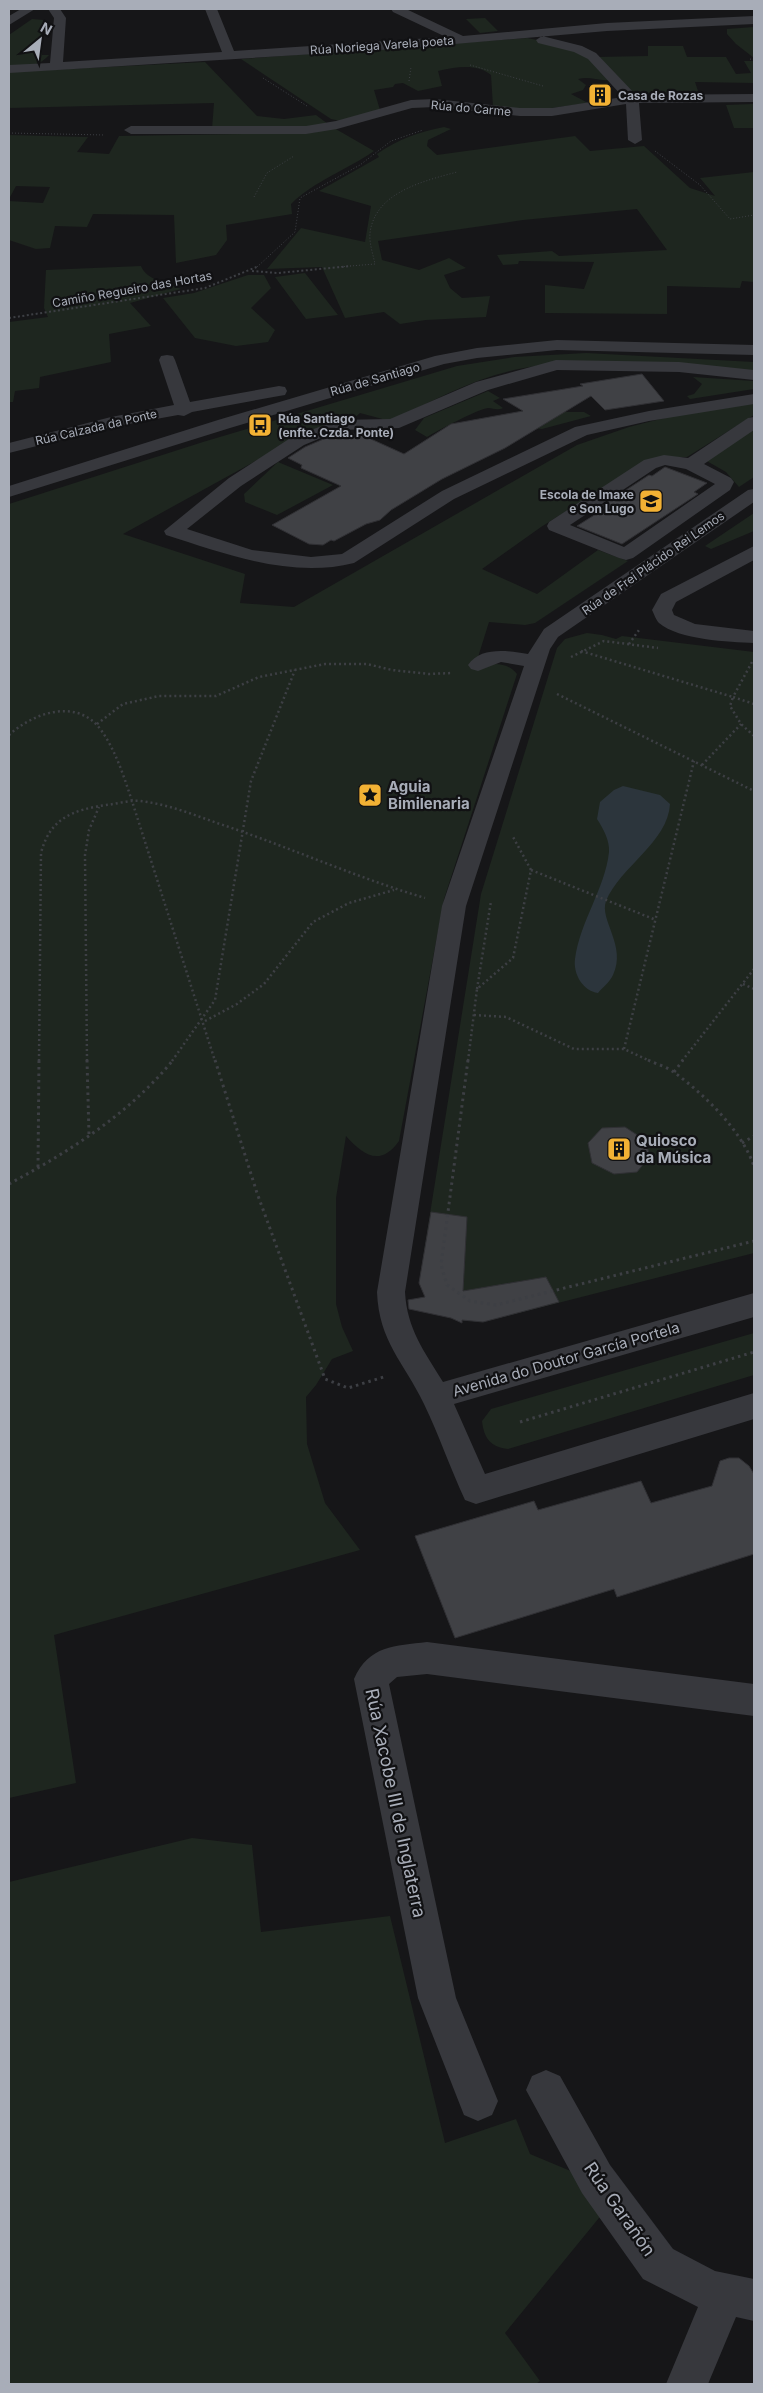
<svg xmlns="http://www.w3.org/2000/svg" width="763" height="2393" viewBox="0 0 763 2393" font-family="Inter,sans-serif">
	<rect width="100%" height="100%" fill="#161618"/>
	<!-- green -->
	<path fill="#1e261f" d="M485 18 498 31 480 33 466 19Z
		M32 19 43 20 42 55H49C38 68 24 66 9 66V35Z
		M754 27V58L736 44 727 34V29Z
		M527 38 563 45 592 60 609 80C597 81 590 76 578 79L586 85 583 90 571 94 588 103 530 111 493 107 491 75C477 63 455 67 438 71L442 86 418 91 403 83 395 84 393 87 374 90 380 110 340 121 331 119 241 59Z
		M648 46H683L687 57H726L736 74 751 73 744 61H754V83L695 82 699 94H635L626 92 597 57 648 56Z
		M205 62 257 116 284 119 316 115 328 124 296 128 212 129 214 103 9 108V72Z
		M753 104 754 128H734L726 105Z
		M444 127 451 129 428 140 427 146 437 155 575 136 590 151 644 146 690 188 715 196 700 178 754 172V282L742 281 740 288 667 286V314L545 313V285L584 289 594 262 519 261 518 264 503 265 497 255 552 251 559 256 667 250 637 209 523 220 378 241 382 260 419 270 449 258 466 268 444 275 450 288 462 298 490 296 486 317 426 320 400 324 384 312 345 318 322 267 267 269 301 228 365 242 371 206 319 191 379 157 377 154C398 139 419 132 444 127Z
		M334 128 374 151C347 170 314 181 291 204L292 214 226 225 227 240 216 255 176 263 174 215 93 214 87 227 55 226 50 248 36 249 9 240V201L43 203 50 187 16 186 9 199V135L88 137 77 152 109 154 119 136 311 133Z
		M141 266C147 281 167 282 181 289L130 303 151 326 109 334 111 362 40 377 39 388 15 391 13 402H9V322L48 317 44 308 46 270Z
		M305 273 338 315 306 319 275 277Z
		M248 275H264L271 288 251 308 275 330 268 342 236 346 195 338 163 298 194 293Z
		M586 353 754 362V373C679 367 599 354 524 368 477 376 433 401 390 421L360 413 351 421 330 423 299 437 123 534 245 574 240 603 294 607 577 445 629 427 672 416 754 402V415L687 457H669L633 469 541 527 482 569 537 594 598 550 628 561 535 623 525 625 489 622 474 670C487 662 507 661 517 674L444 899 399 1141C380 1168 362 1154 346 1136L336 1198V1304L342 1327 353 1351 332 1359 316 1385 306 1397 307 1444 325 1503 360 1550 54 1635 76 1783 9 1798V504L203 442 457 366 514 357Z
		M693 377 754 381V389L690 399 687 396 694 394 702 384Z
		M488 391 500 398 493 401 503 408C496 411 494 408 488 408 478 409 437 431 427 437L415 430 424 418Z
		M557 412H584L591 416 542 429 534 428Z
		M754 429V477L739 487 726 472 705 460Z
		M278 462 333 485 277 515 245 502 244 494Z
		M754 513V531L711 549 705 546Z
		M587 633 602 635 616 639 622 636 754 652V1253L483 1322C449 1320 433 1316 419 1283L481 894 557 648 565 639Z
		M754 1333V1375L508 1449C491 1447 484 1439 482 1421L491 1409Z
		M192 1838 252 1845 261 1932 390 1916 445 2143 516 2119 530 2154 573 2172 603 2213 505 2333 540 2381 536 2384H9V1882Z"/>
	<!-- water -->
	<path fill="#2c353c" d="M623 786 660 795 670 804C668 842 620 867 606 901 599 920 627 946 613 975 610 982 602 988 598 993 583 991 573 974 575 959 580 921 605 889 609 852 610 841 603 828 597 819L600 802 614 790Z"/>
	<!-- building -->
	<path fill="#404145" stroke="#303034" d="M642 374 664 401 605 410 591 396 505 448 442 479 391 510 380 520 366 524 334 541 331 540 323 545 309 544 272 525 341 486 301 468 302 465 288 458 305 447 340 432 362 435 404 454 451 424 523 411 503 399 583 386 580 384Z
		M665 467 707 483 694 492 698 494 622 544 577 526 604 509 600 507 649 475 652 476Z
		M625 1127 645 1140 650 1156 637 1172 614 1174 592 1163 588 1143 602 1128Z
		M431 1212 467 1217 463 1291 546 1277 559 1302 483 1322 462 1320V1323L451 1318 409 1309 408 1300 425 1297 419 1283Z
		M729 1458H739L749 1466 754 1474V1554L617 1597 614 1589 455 1638 415 1536 534 1501 538 1510 641 1481 651 1503 712 1486 720 1461Z"/>
	<g fill="none" stroke-linecap="round" stroke-linejoin="round">
		<!-- path-far3 -->
		<path stroke="#3d3f44" stroke-width="1" stroke-dasharray="1 2" stroke-linecap="butt" d="M750 59 754 60
			M470 65 543 86
			M263 78 307 106
			M409 81 411 67
			M9 133 105 135
			M655 151 700 185 730 219 754 215
			M254 197 267 173 294 156
			M257 267 295 232 300 198 360 165 391 141 423 130
			M338 267 375 264C373 254 369 243 370 233 375 192 424 181 457 172"/>
		<!-- path-far2 -->
		<path stroke="#3d3f44" stroke-width="2" stroke-dasharray="2 2.5" stroke-linecap="butt" d="M252 271 278 273 351 266
			M9 318 205 288 259 266"/>
		<!-- path-far1 -->
		<path stroke="#3d3f44" stroke-width="2.5" stroke-dasharray="2 3" stroke-linecap="butt" d="M629 644 639 630
			M581 651 733 697 730 706 741 724 754 736
			M571 657 604 641 658 648
			M752 662 733 697 754 704
			M557 694 754 791
			M97 724 123 704 159 696H216L259 677 325 664H367L392 670 429 674 452 673
			M9 735C33 713 77 697 101 730 116 751 124 777 132 801L215 1061
			M702 765 741 724
			M531 870 656 920
			M743 984 754 989
			M477 989 491 901
			M474 1015 506 1017 574 1049H624L650 1061
			M205 1021 237 1004 264 984 313 922 349 903 394 890
			M624 1049 694 761
			M39 1061 41 853C50 818 73 810 106 805 117 804 128 800 140 801 168 804 194 815 220 824 289 847 355 877 425 898
			M87 1061 85 855 89 830 99 807
			M172 1061 215 1000 251 781 295 670
			M468 1061 477 989 513 958 531 870 512 835
			M682 1061 754 969"/>
		<!-- path -->
		<path stroke="#3d3f44" stroke-width="3" stroke-dasharray="2.5 4" stroke-linecap="butt" d="M87 1060 89 1135
			M215 1060 257 1193 325 1379 348 1388 387 1376
			M468 1060 441 1265 447 1285 470 1301 496 1305 754 1241
			M648 1060C656 1064 668 1067 675 1073 706 1096 741 1130 754 1166
			M674 1072 683 1060
			M742 1143 754 1136
			M38 1167 39 1060
			M9 1184C70 1151 129 1114 173 1060
			M520 1422 754 1352"/>
		<!-- minor -->
		<path fill="#37383d" fill-rule="evenodd" d="M21 9H35L9 25V16Z
			M48 9H60L66 18 63 62 222 52 205 9H217L234 51 446 37 393 12 391 9H406L463 36 607 23 754 16V24L607 31 396 49 9 73V65L50 63 54 18Z
			M542 36 582 46 596 53 636 95 754 94V102L639 103 642 140 635 144 628 140 626 104 552 116H520L435 107 412 108 337 129 306 134H131L124 130 131 126H306L336 121 411 100 435 99 520 108H552L623 97 588 59 574 52 538 43 536 40Z
			M557 340 754 345V355L557 350 477 358 444 364 230 428 9 497V486L218 420 435 356 477 348Z
			M167 355 173 356 175 360 190 402 279 386 285 387 287 391 285 395 279 396 192 412 184 416 178 415 112 427 9 453V443L111 417 174 405 159 360 161 356Z
			M556 360 679 362 754 370V380L679 372 557 370 488 390 399 428 340 430 304 445 241 486 187 529 252 550 311 557 342 554 442 491 575 427 649 411 754 394V404L649 421 587 435 454 499 354 563C291 579 226 554 166 535L164 531 229 478 292 437 338 420 390 419 476 382Z
			M754 417V430L704 464 731 478 734 482 730 490 633 558 626 560 619 558 549 530 547 526 549 522 644 460 664 455 688 458 748 418ZM665 465 686 469 715 484 624 547 570 525 656 468Z
			M754 489V502L558 637 550 649 466 906 405 1292C407 1329 424 1351 443 1382L754 1293V1317L454 1404 485 1474 754 1393V1419L476 1504 465 1500C450 1468 439 1435 424 1404 404 1362 379 1342 377 1292L442 906 524 666 501 662 478 671 471 669 468 665C481 646 509 651 528 654L544 629 748 490Z
			M754 546V560L676 602 672 610 674 615 695 624 754 631V643C729 642 679 640 659 623 656 620 654 614 652 610L661 594Z
			M427 1642 754 1684V1716L427 1674 397 1677 389 1684 456 1998 498 2101 492 2115 478 2121 464 2115 418 1998 354 1679C369 1645 395 1646 427 1642Z
			M546 2070 560 2076 610 2165 673 2249 715 2271 754 2279V2321L736 2317 708 2384H666L698 2307 643 2279 582 2193 526 2090 532 2076Z"/>
	</g>
	<!-- icons -->
	<defs>
		<g id="building-square" transform="scale(1.25)"><rect x="-9" y="-9" width="18" height="18" rx="4" fill="#f2b134" stroke="#111113"/><path d="M-4-6H4V6H1V3H-1V6H-4ZM-2.5-4.3h1.7v1.8h-1.7ZM.8-4.3h1.7v1.8H.8ZM-2.5-1h1.7V.8h-1.7ZM.8-1h1.7V.8H.8Z" fill="#111"/></g>
		<g id="bus-square" transform="scale(1.25)"><rect x="-9" y="-9" width="18" height="18" rx="4" fill="#f2b134" stroke="#111113"/><path d="M-5-6H5V4H4V6H2V4H-2V6H-4V4H-5ZM-3.5-4V0h7V-4ZM-3.5 1.2v1.5H-2V1.2ZM2 1.2v1.5H3.5V1.2Z" fill="#111"/></g>
		<g id="school-square" transform="scale(1.25)"><rect x="-9" y="-9" width="18" height="18" rx="4" fill="#f2b134" stroke="#111113"/><path d="M0-5L7-2L0 1L-7-2ZM-4 1L0 2.5L4 1V4Q0 6-4 4Z" fill="#111"/></g>
		<g id="sight-square" transform="scale(1.25)"><rect x="-9" y="-9" width="18" height="18" rx="4" fill="#f2b134" stroke="#111113"/><path d="M0-6L1.8-2.2L6-1.7L2.9 1.2L3.7 5.4L0 3.3L-3.7 5.4L-2.9 1.2L-6-1.7L-1.8-2.2Z" fill="#111"/></g>
	</defs>
	<g fill-rule="evenodd">
		<use href="#building-square" x="600" y="95"/>
		<use href="#bus-square" x="260" y="425"/>
		<use href="#school-square" x="651" y="501"/>
		<use href="#sight-square" x="370" y="795"/>
		<use href="#building-square" x="619" y="1149"/>
	</g>
	<g text-anchor="middle" dominant-baseline="central" stroke-width="4.5" stroke-linejoin="round" paint-order="stroke">
		<!-- far-street labels -->
		<g font-size="12" fill="#a8adb8" stroke="#111113">
			<text transform="translate(382 45) rotate(-4)">Rúa Noriega Varela poeta</text>
			<text transform="translate(471 108) rotate(5)">Rúa do Carme</text>
			<text transform="translate(132 289) rotate(-10)">Camiño Regueiro das Hortas</text>
			<text transform="translate(375 379) rotate(-16)">Rúa de Santiago</text>
			<text transform="translate(96 427) rotate(-13)">Rúa Calzada da Ponte</text>
			<text transform="translate(653 563) rotate(-35)">Rúa de Frei Plácido Rei Lemos</text>
		</g>
		<!-- far-poi labels -->
		<g font-size="12" font-weight="bold" fill="#a8adb8" stroke="#111113" text-anchor="start">
			<text x="618" y="95">Casa de Rozas</text>
			<text x="278" y="418">Rúa Santiago<tspan x="278" dy="14">(enfte. Czda. Ponte)</tspan></text>
			<text x="634" y="494" text-anchor="end">Escola de Imaxe<tspan x="634" dy="14">e Son Lugo</tspan></text>
		</g>
		<!-- poi labels -->
		<g font-size="15" font-weight="bold" fill="#a8adb8" stroke="#111113" text-anchor="start">
			<text x="388" y="786">Aguia<tspan x="388" dy="17">Bimilenaria</tspan></text>
			<text x="636" y="1140">Quiosco<tspan x="636" dy="17">da Música</tspan></text>
		</g>
		<!-- street labels -->
		<g font-size="15" fill="#a8adb8" stroke="#111113">
			<text transform="translate(566 1359) rotate(-16)">Avenida do Doutor García Portela</text>
		</g>
		<!-- near-street labels -->
		<g font-size="18" fill="#a8adb8" stroke="#111113">
			<text transform="translate(396 1803) rotate(78)">Rúa Xacobe III de Inglaterra</text>
			<text transform="translate(620 2209) rotate(55)">Rúa Garañón</text>
		</g>
	</g>
	<!-- border -->
	<rect width="763" height="2393" fill="none" stroke="#a8adb8" stroke-width="20"/>
	<!-- north arrow -->
	<g transform="translate(40 40) rotate(29)" stroke="#111113" stroke-width="4" paint-order="stroke">
	<path d="M0-4L9 19L0 12L-9 19Z" fill="#a8adb8"/>
	<text y="-8" font-size="14" font-weight="bold" text-anchor="middle" fill="#a8adb8">N</text>
	</g>
</svg>
